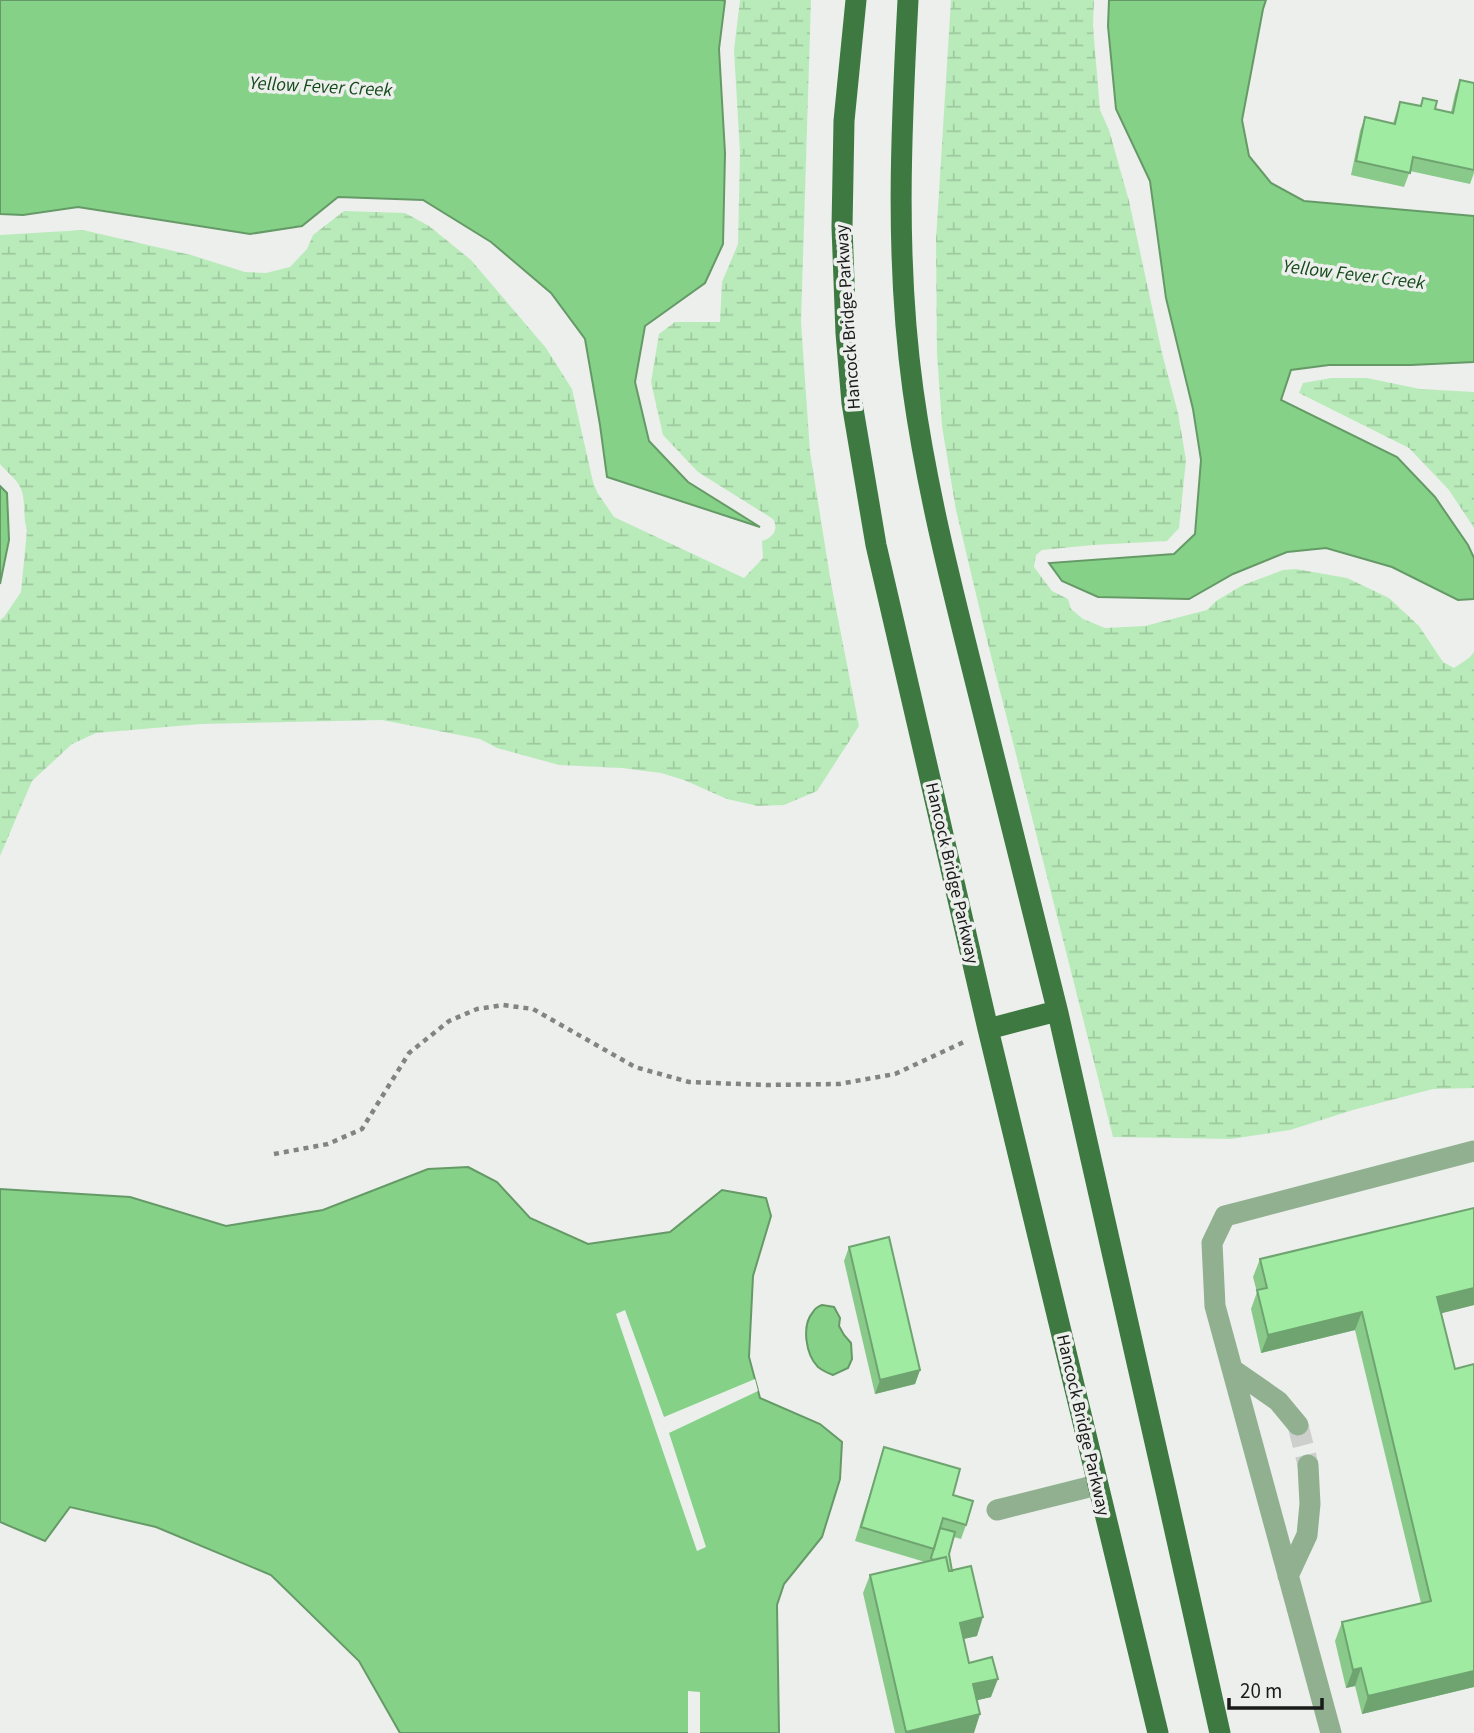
<svg xmlns="http://www.w3.org/2000/svg" width="1474" height="1733" viewBox="0 0 1474 1733" font-family="'Source Sans 3',sans-serif">
	<defs>
		<pattern id="wetland-marsh" width="20" height="14" patternUnits="userSpaceOnUse" patternTransform="scale(1.75)"><rect width="20" height="14" fill="#b9ebba"/><path d="M1 5h8M5 5V1M11 12h8M15 12V8" fill="none" stroke="#9ec99f"/></pattern>
	</defs>
	<rect width="100%" height="100%" fill="#ecefec"/>
	<!-- wetland -->
	<path fill="url(#wetland-marsh)" d="M740 0H811L801 322 810 452 831 583 859 726 817 791 784 805 758 806 727 799 684 780 661 773 622 768 559 765 497 748 480 739 382 720 201 724 96 733 72 744 32 781 0 856V620L4 617 21 592 27 530C22 516 27 498 19 485 15 478 6 471 0 464V235L83 230 191 255 245 272 266 273 290 267 307 249 313 235 344 211 405 213 429 226 471 260 546 348 572 389 593 482 597 492 614 517 744 578 763 558 762 541C773 538 779 529 773 519L698 472 663 435 651 382 659 334 675 322H720L722 282 738 244 740 153 734 50Z
		M951 0H1094L1093 27 1100 110 1109 130 1129 201 1162 353 1178 413 1186 460 1179 528 1167 541 1093 545 1042 550 1036 555 1034 567 1052 591 1068 599 1071 609 1083 619 1105 628 1145 626 1207 610 1216 601 1243 585 1283 570 1296 569 1347 578 1389 598 1419 626 1443 662 1454 668 1469 658 1474 652V1088L1433 1089 1353 1110 1290 1130 1231 1139 1113 1137 986 636 956 510 942 426 937 353 936 240Z
		M1331 378H1367L1420 389 1474 392V528L1449 490 1409 448 1299 393 1303 383Z"/>
	<!-- water -->
	<path fill="#86d188" stroke="#659a67" stroke-width="2" d="M0 0H722L725 1 719 49 725 153 723 244 705 283 645 326 635 382 649 441 688 482 760 527 607 477 600 425 585 339 551 293 491 242 423 200 338 197 302 226 250 234 78 207 23 215 0 214Z
		M1109 0H1266L1263 9 1242 120 1249 156 1271 183 1304 201 1474 216V362L1411 365H1329L1291 370 1281 400 1397 457 1435 497 1468 545 1474 558V599L1458 600 1392 567 1326 548 1287 552 1233 574 1189 599 1098 597 1062 581 1049 563 1174 554 1195 534 1201 460 1193 409 1166 298 1150 181 1116 109 1108 26Z
		M0 486 7 493 9 540 0 584Z
		M468 1167 497 1182 530 1218 588 1244 670 1232 722 1190 766 1198 771 1216 753 1276 749 1357 760 1398 820 1424 842 1442 840 1479 822 1537 784 1584 777 1605 779 1733H400L359 1661 271 1575 156 1527 70 1507 45 1541 0 1522V1189L130 1197 226 1226 323 1210 428 1169Z
		M822 1305 834 1307 840 1318 839 1326 844 1335 851 1343 852 1359 848 1368 833 1375C828 1373 823 1371 818 1367 806 1355 801 1326 813 1312 814 1309 819 1306 822 1305Z"/>
	<!-- pier -->
	<path fill="#ecefec" d="M625 1310 664 1417 755 1379 758 1391 669 1433 706 1547 697 1551 616 1314Z
		M688 1691 700 1692V1733H688Z"/>
	<g fill="none" stroke-linecap="round" stroke-linejoin="round">
		<!-- minor-tunnel -->
		<path stroke="#cccfcc" stroke-width="21" stroke-dasharray="21 10" stroke-linecap="butt" d="M1298 1425 1308 1465"/>
		<!-- path -->
		<path stroke="#828482" stroke-width="4.5" stroke-dasharray="5 5" stroke-linecap="butt" d="M274 1154 328 1144 362 1129 409 1053 449 1021 477 1009 503 1005 533 1009 635 1067 689 1082 766 1085 839 1084 895 1074 966 1041"/>
		<!-- minor -->
		<path stroke="#90b090" stroke-width="21" d="M1232 1369 1278 1401 1298 1425
			M997 1510 1097 1485
			M1288 1576 1307 1535 1310 1504 1308 1465
			M1331 1733 1215 1306 1212 1243 1225 1216 1474 1151"/>
		<!-- major -->
		<path stroke="#3d7941" stroke-width="21" d="M856 0 844 121 842 227 846 333 852 403 876 545 988 1029 1158 1733
			M908 0C901 131 895 260 913 390 926 484 949 576 972 668 1000 783 1030 898 1058 1013 1114 1253 1166 1493 1220 1733
			M988 1029 1057 1011"/>
	</g>
	<!-- wall -->
	<path fill="#89ca8a" d="M1460 80 1474 170V173L1470 184 1410 171 1404 187 1351 175 1360 131 1365 117 1393 123 1400 102 1420 106 1423 98 1435 109 1451 112 1455 94Z
		M849 1247 920 1370 915 1384 875 1394 844 1261Z
		M1260 1259 1474 1305 1441 1313 1455 1369 1474 1364V1687L1362 1714 1355 1686 1346 1688 1335 1641 1342 1622 1421 1603 1355 1330 1261 1353 1251 1309 1257 1292 1253 1277Z
		M884 1447 953 1495 966 1525 961 1539 954 1537 949 1554 952 1571 977 1636 964 1639 969 1663 991 1697 977 1700 974 1733H895L863 1593 870 1575 925 1562 855 1541Z"/>
	<!-- shaded-wall -->
	<path fill="#6fa471" d="M1474 1288V1305L1431 1316 1437 1297Z
		M1362 1312 1355 1330 1261 1353 1268 1335Z
		M920 1370 915 1384 875 1394 880 1380Z
		M983 1617 977 1636 954 1641 960 1623Z
		M1361 1668 1355 1686 1346 1688 1353 1670Z
		M1474 1671V1687L1362 1714 1368 1696Z
		M998 1679 991 1697 966 1703 973 1684Z
		M980 1714 974 1733H905L906 1732Z"/>
	<!-- building -->
	<path fill="#9feba1" stroke="#6fa471" stroke-width="2" d="M1460 80 1474 83V170L1413 157 1410 173 1356 161 1365 117 1395 124 1400 102 1421 106 1423 98 1437 101 1435 109 1453 113Z
		M1474 1208V1288L1437 1297 1455 1369 1474 1364V1671L1368 1696 1361 1668 1353 1670 1342 1622 1431 1601 1362 1312 1268 1335 1257 1290 1267 1288 1260 1259Z
		M889 1237 920 1370 880 1380 849 1247Z
		M884 1447 960 1469 953 1495 973 1501 966 1525 943 1518 934 1549 861 1527Z
		M940 1528 955 1532 949 1554 952 1571H949L946 1557 932 1560 931 1558Z
		M946 1557 949 1571 971 1566 983 1617 960 1623 969 1663 992 1657 998 1679 973 1684 980 1714 906 1732 870 1575Z"/>
	<g text-anchor="middle" dominant-baseline="central" stroke-width="7" stroke-linejoin="round" paint-order="stroke">
		<!-- street labels -->
		<g font-size="18" fill="#191a19" stroke="#ecefec">
			<text transform="translate(848 317) rotate(-94)">Hancock Bridge Parkway</text>
			<text transform="translate(952 873) rotate(77)">Hancock Bridge Parkway</text>
			<text transform="translate(1083 1425) rotate(77)">Hancock Bridge Parkway</text>
		</g>
		<!-- water labels -->
		<g font-size="19" font-style="italic" fill="#154a1b" stroke="#ecefec">
			<text transform="translate(321 87) rotate(3)">Yellow Fever Creek</text>
			<text transform="translate(1354 275) rotate(7)">Yellow Fever Creek</text>
		</g>
	</g>
	<!-- scale -->
	<path d="M1229 1698v10h93v-10" fill="none" stroke="#191a19" stroke-width="3.5"/>
	<text x="1240" y="1698" font-size="21" fill="#191a19" stroke="#ecefec" stroke-width="5" paint-order="stroke">20 m</text>
</svg>
